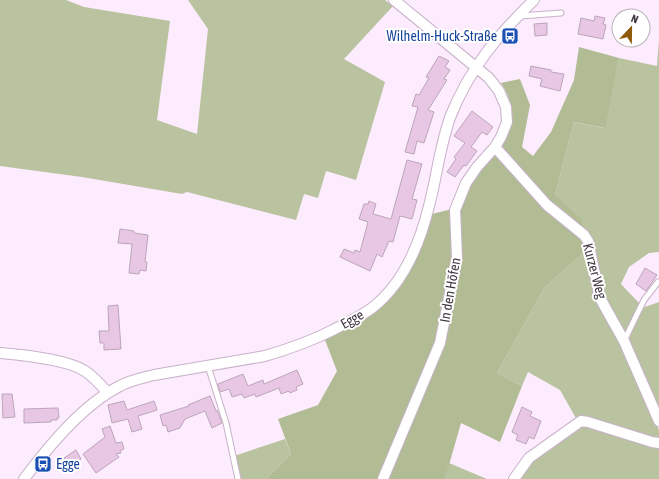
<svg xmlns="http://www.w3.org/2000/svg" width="659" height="479" viewBox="0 0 659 479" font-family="'Asap Condensed',sans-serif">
	<rect width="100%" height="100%" fill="#fdebfe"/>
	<!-- green -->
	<path fill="#b9c39f" d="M0 0H66L84 7 170 21 157 120 197 134 208 29 188 0H385L393 6 344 59 385 82 356 180 326 171 318 198 304 194 296 220 187 192 182 194 82 177 0 166Z
		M659 39V252L649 253 629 267 621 284 640 304 625 337 603 298 593 247 555 195 574 122 604 128 619 58 657 66Z
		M588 249 598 300 622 344 659 430V440L577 420 560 390 528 372 522 386 497 373 545 287Z
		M659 302V409L628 341 642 308Z
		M581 424 659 445V479H518L532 459Z
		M285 439 291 454 266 479H235L231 457Z
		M449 463 487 479H445Z"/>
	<!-- forest -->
	<path fill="#b1bc95" d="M579 47 619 58 605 128 574 122 555 195 582 220V230L588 249 545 287 497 373 522 386 500 442 461 423 445 479H266L291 454 278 419 318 405 337 371 325 340 367 318 395 291 412 267 426 234 432 214 452 209 510 123C512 107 510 96 501 83L520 79 530 105 522 147 533 156 551 132 574 80Z"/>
	<!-- building -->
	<path fill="#e8c7e5" stroke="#bca5ba" d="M595 16 605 18 603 24 606 25 603 39 578 34 581 18 594 21Z
		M547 23V35L535 36 534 24Z
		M439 56 449 61 445 67 450 70 444 79 447 80 428 110 434 112 424 143 417 141 414 154 405 152 418 107 412 106 416 94 419 95 429 78 426 77Z
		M531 66 551 70V72L564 74 560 91 540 86 542 79 529 76Z
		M472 111 493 127 487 135 482 132 471 147 477 151 466 166 464 165 455 177 447 172 456 159 454 157 465 143 454 136Z
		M407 160 422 164 412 199 417 200 412 219 400 216 393 242 389 241 382 257 377 254 370 271 340 257 344 249 354 253 355 250 360 252 368 222 359 219 364 204H368L369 201 376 204 373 214 391 219Z
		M120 229 134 231V233L148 235 145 262H147L146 271 140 270 139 274 129 273 132 244 118 243Z
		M645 268 657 275 646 291 636 284Z
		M118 305 121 349 104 350V343H100L99 331H109L108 306Z
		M297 370 303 384 296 387 297 390 290 393 289 391 281 394 279 388 256 397 255 394 244 398 242 394 232 397 229 389 220 392 218 384 243 374 248 386 263 380 264 384Z
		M2 394H12L15 417 3 418Z
		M210 396 216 411 217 410 222 423 212 428 205 411 185 419 180 428 168 432 166 425 163 426 160 415 189 406 188 405Z
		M124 401 127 410 154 401 157 410 138 416 142 429 132 432 128 419 112 423 108 405Z
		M522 407 532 412 530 416 541 421 534 439 529 437 526 444 516 440 518 435 512 432Z
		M58 408 59 418H57V420H51V422L24 423V409Z
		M110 426 116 443 122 442 124 449 120 451 121 453 116 454 119 457 96 473 83 454 105 437 102 429Z
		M76 450 81 459 69 467 64 458Z"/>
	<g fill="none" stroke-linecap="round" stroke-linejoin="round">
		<!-- lane casing -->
		<g stroke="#c8b2c9" stroke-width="7">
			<path id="lane" d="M520 16 561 13
				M624 341 644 300 658 282
				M208 366 226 423 238 479"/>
		</g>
		<!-- street casing -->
		<g stroke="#c8b2c9" stroke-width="12">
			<path id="street" d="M495 147 547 205 584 235 588 241 600 298 624 341 659 421
				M0 353C22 355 67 359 85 371 94 377 101 385 108 393
				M24 479C48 447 83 404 120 386 131 380 143 378 154 375L265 356C289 349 311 341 333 330 346 323 360 317 372 308 403 284 420 243 429 206 437 176 440 144 451 115 470 68 498 35 534 0
				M383 479 440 343 457 257 455 210 466 183 477 167 495 147 501 137 507 122 506 107 499 91 489 78 394 0
				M514 479 529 458 581 421 588 422 652 442 659 443"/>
		</g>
		<!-- lane -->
		<use href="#lane" stroke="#fff" stroke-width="5"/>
		<!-- street -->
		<use href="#street" stroke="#fff" stroke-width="10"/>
	</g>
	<!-- icons -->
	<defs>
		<g id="bus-square" transform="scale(0.9)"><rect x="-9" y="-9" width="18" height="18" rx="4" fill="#1a4fb4" stroke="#fff"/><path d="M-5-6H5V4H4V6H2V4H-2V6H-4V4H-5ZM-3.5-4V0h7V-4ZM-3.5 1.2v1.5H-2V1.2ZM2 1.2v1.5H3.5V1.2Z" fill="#fff"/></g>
	</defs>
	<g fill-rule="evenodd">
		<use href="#bus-square" x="510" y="36"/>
		<use href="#bus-square" x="43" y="464"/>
	</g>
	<g text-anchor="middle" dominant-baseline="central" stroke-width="4" stroke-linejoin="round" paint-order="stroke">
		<!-- transit labels -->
		<g font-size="14" fill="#164399" stroke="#fff" text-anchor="end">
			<text x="497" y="36">Wilhelm-Huck-Straße</text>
			<text x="56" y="464" text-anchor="start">Egge</text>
		</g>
		<!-- street labels -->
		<g font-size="14" fill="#423943" stroke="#fff">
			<text transform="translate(595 271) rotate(75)">Kurzer Weg</text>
			<text transform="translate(450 290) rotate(-80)">In den Höfen</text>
			<text transform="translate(352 319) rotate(-29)">Egge</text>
		</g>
	</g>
	<!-- north arrow -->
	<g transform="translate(631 28) rotate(22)"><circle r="19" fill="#ffffff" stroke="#b3b0b4"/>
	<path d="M0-3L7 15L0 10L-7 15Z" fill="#8f5a0b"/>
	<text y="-6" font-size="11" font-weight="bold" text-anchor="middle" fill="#423943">N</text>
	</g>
</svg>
